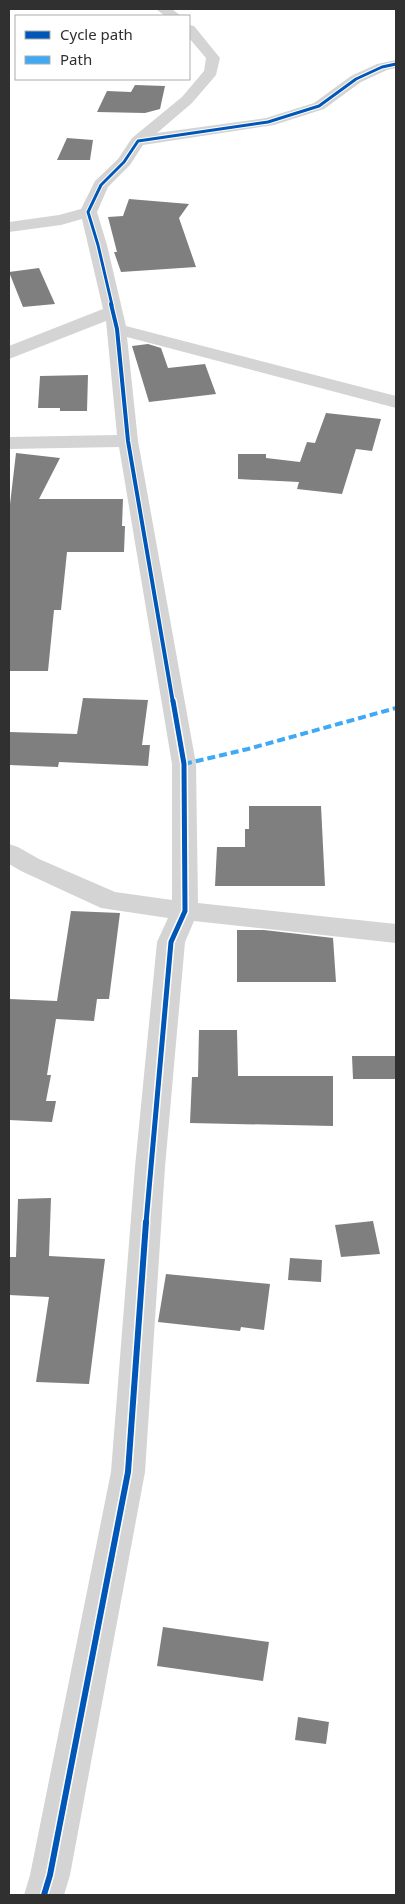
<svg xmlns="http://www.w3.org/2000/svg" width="405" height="1904" viewBox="0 0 405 1904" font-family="'Noto Sans',sans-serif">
	<rect width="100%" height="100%" fill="#fff"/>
	<!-- building -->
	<path fill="#7f7f7f" d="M135 85 165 86 160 109 145 113 97 112 107 91 131 92Z
		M67 138 93 140 90 160H57Z
		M129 199 189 204 179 218 196 267 121 272 114 252H117L108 217 123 216Z
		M39 268 55 304 23 307 9 272Z
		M148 344 161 348 168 368 205 364 216 394 149 402 132 346Z
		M88 375 87 411H60V408H38L40 376Z
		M326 413 381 419 372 451 356 449 342 494 297 489 299 482 238 479V454H266V458L300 462 307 442 315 443Z
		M16 453 60 458 39 499H123L122 526H125L124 552H67L61 610H54L48 671H9V513Z
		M83 698 148 700 142 745H150L148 766 59 762 58 767 9 765V732L77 734Z
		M249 806H321L325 886H215L217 847H245V829H249Z
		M71 911 120 913 109 999H97L94 1021 56 1019 47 1075H51L46 1101H56L52 1122 9 1120V999L57 1001Z
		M237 930H264L333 938 336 982H237Z
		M199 1030H237L238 1076H333V1126L190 1123 192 1077H198Z
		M352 1056H396V1079H353Z
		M51 1198 49 1256 105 1259 89 1384 36 1382 49 1297 9 1295V1257H16L18 1199Z
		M373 1221 380 1254 341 1257 335 1225Z
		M290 1258 322 1260 321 1282 288 1280Z
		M166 1274 270 1284 264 1330 241 1327 240 1331 158 1322Z
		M163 1627 269 1642 263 1681 157 1666Z
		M298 1717 329 1722 326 1744 295 1740Z"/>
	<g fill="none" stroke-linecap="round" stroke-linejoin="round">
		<!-- minor -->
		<path fill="#d4d4d4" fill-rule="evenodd" d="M156 9H172L181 16H165Z
			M189 25 194 26 220 58 216 75 192 103 157 133 266 118 314 103 351 76 377 64 396 60V68L387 70 361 82 324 109 274 125 143 145 130 165 108 187 97 212 107 245 126 326 396 396V408L127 337 138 441 196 764 198 903 396 924V943L194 921 185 942 165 1167 145 1472 70 1875 64 1895H24L30 1875 111 1472 135 1167 157 942 168 918 101 908 21 871 9 864V844L18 847 39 859 115 892 172 900V764L119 447 9 449V437L117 435 106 321 9 359V346L103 309 82 219 61 225 9 232V222L59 215 81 209 95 181 118 159 132 138 182 97 204 71 206 58 189 38Z"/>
		<!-- quiet -->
		<path stroke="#3fa9f5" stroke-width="4" stroke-dasharray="8 4" stroke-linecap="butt" d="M184 764 248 749 396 708"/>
		<!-- cycleway-far3 casing -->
		<g stroke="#fff" stroke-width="5">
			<path id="cycleway-far3" d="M112 305 98 245 88 212 101 185 124 162 138 141 268 122 319 106 356 79 382 67 396 64"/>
		</g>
		<!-- cycleway-far2 casing -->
		<g stroke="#fff" stroke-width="6">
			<path id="cycleway-far2" d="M111 304 117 329 128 441 173 703"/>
		</g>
		<!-- cycleway-far1 casing -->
		<g stroke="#fff" stroke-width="8">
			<path id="cycleway-far1" d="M146 1223 171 942 185 911 184 764 173 701"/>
		</g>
		<!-- cycleway casing -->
		<g stroke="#fff" stroke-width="9">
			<path id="cycleway" d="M44 1895 50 1875 128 1472 146 1222"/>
		</g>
		<!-- cycleway-far3 -->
		<use href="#cycleway-far3" stroke="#0057b8" stroke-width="3"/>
		<!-- cycleway-far2 -->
		<use href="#cycleway-far2" stroke="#0057b8" stroke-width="4"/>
		<!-- cycleway-far1 -->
		<use href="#cycleway-far1" stroke="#0057b8" stroke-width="5"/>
		<!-- cycleway -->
		<use href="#cycleway" stroke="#0057b8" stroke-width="6"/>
	</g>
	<!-- border -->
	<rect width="405" height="1904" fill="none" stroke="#303030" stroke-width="20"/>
	<!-- legend -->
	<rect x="15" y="15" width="175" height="65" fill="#ffffff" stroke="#acacac"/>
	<rect x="25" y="31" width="25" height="8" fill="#0057b8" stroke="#acacac"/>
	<text x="60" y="40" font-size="15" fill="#303030">Cycle path</text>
	<rect x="25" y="56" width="25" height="8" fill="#3fa9f5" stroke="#acacac"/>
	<text x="60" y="65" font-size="15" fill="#303030">Path</text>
</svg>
